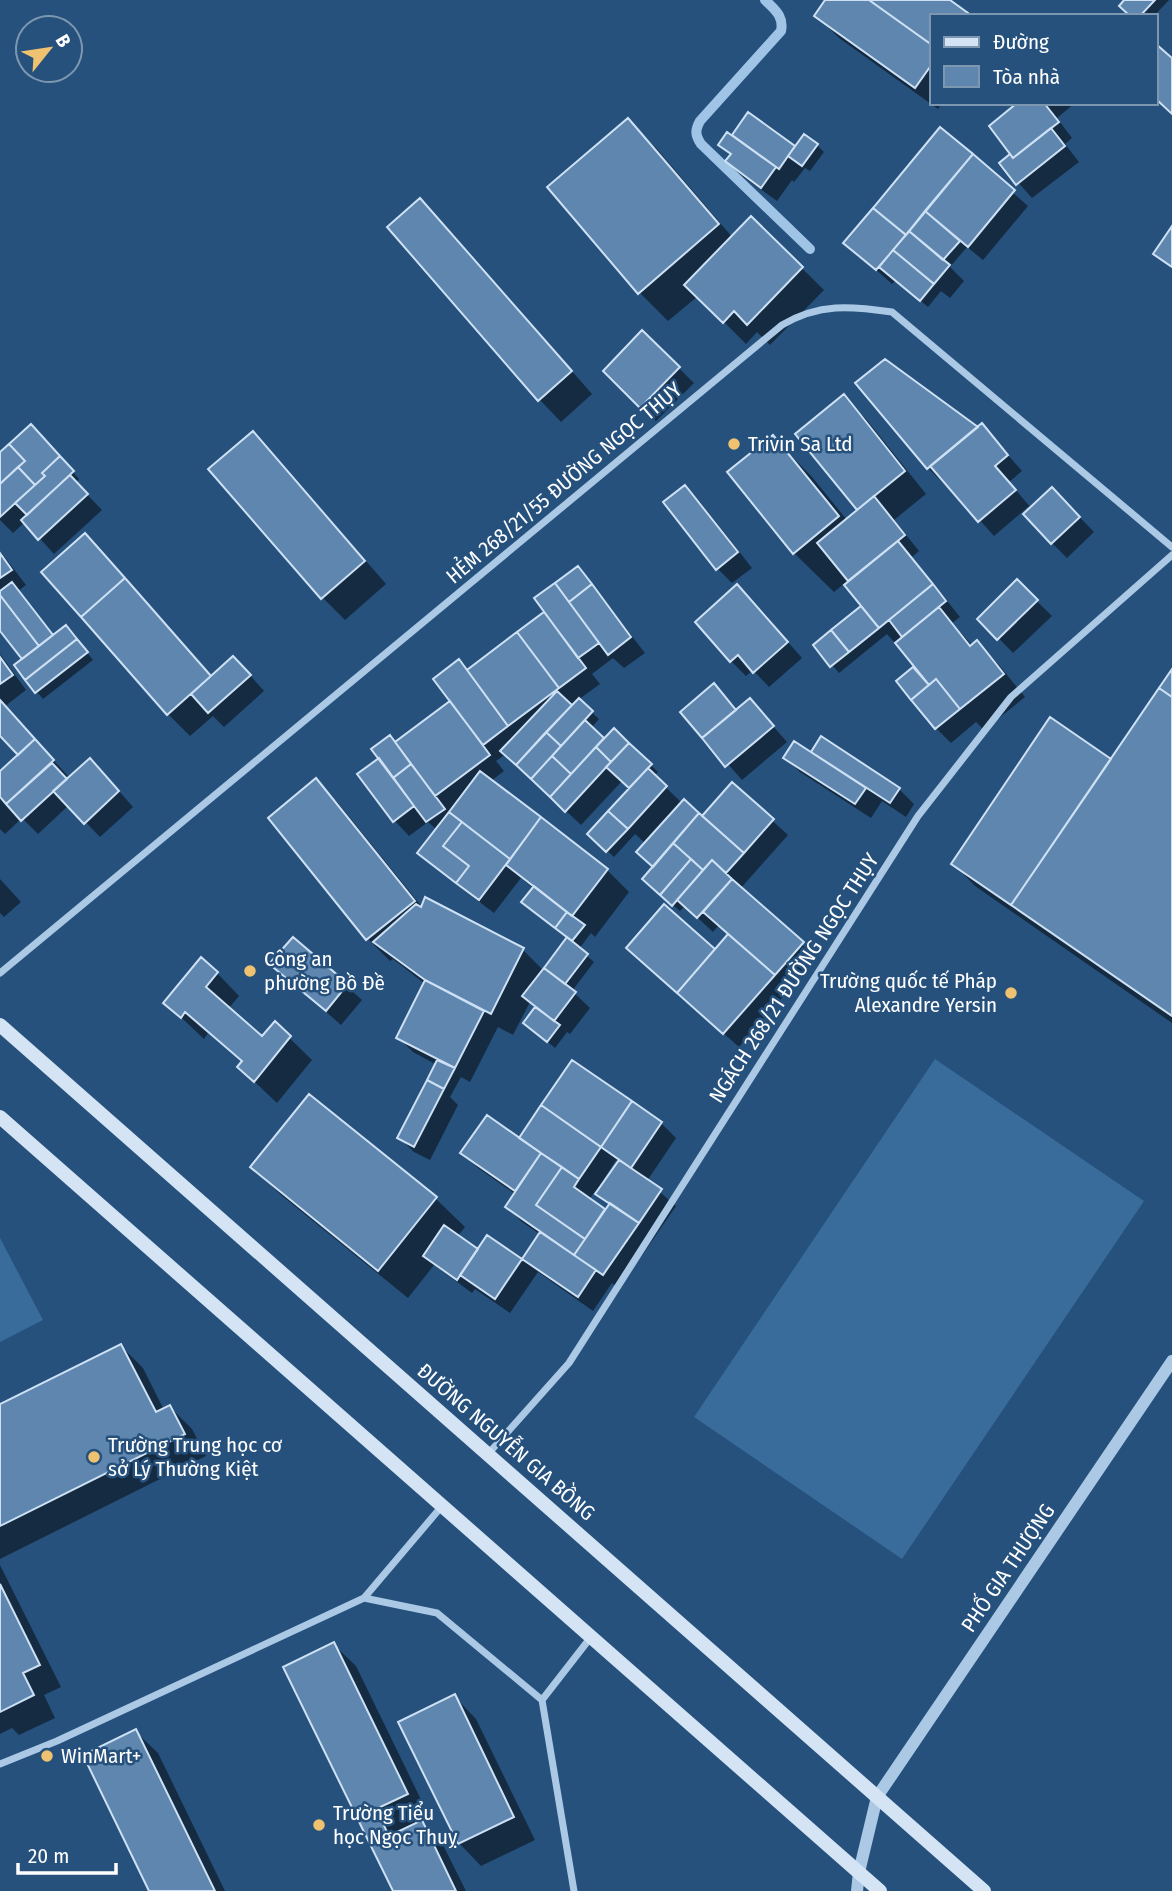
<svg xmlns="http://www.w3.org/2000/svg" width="1172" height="1891" viewBox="0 0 1172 1891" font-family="'Fira Sans Condensed',sans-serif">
	<rect width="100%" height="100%" fill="#26517d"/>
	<!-- grass -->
	<path fill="#396b9b" d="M935 1059 1144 1201 902 1559 694 1417Z
		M0 1238 43 1320 0 1342Z"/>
	<!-- shadow -->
	<path fill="#0007" fill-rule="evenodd" d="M827 0H947L967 14 969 16H932V103H942L938 109 839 38 817 16Z
		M1127 0H1169L1154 16H1132Z
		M1020 103H1075L1057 118 1072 138 1065 144 1079 162 1032 198 1001 163 1013 154Z
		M749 115 795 149 817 145 824 152 810 171 805 168 794 182 792 180 777 201 742 176 727 161 732 156 720 145 732 137Z
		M628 120 657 149 733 238 751 218 824 290 770 345 757 332 746 344 698 296 668 321 640 293Z
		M940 129 1028 206 983 260 967 247 950 267 964 281 950 298 941 291 928 307 896 280 892 284 846 243Z
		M420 200 442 223 592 394 561 422 539 399Z
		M642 332 694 383 656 421 605 371Z
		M844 397 866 419 926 494 894 520 919 551 912 557 960 617 952 623 973 646 977 643 999 665 1025 697 984 730 976 722 951 743 936 728 919 675 921 673 887 634 839 673 815 645 864 606 845 583 834 592 794 553 773 437 812 477 847 520 859 510 798 434Z
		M982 425 1022 471 1009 482 1031 508 1067 504 1094 532 1067 558 1052 543 1029 506 994 536 952 489 950 490 928 468Z
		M253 434 275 456 386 584 345 620 323 598 211 469Z
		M45 441 79 479 76 483 102 510 54 554 25 522 13 533 0 520V455Z
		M685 487 700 502 752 568 732 583 717 568Z
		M0 551 26 585 18 591 53 637 73 635 93 660 43 699 37 692 24 660 0 628Z
		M1017 582 1052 616 1013 653 980 619Z
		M561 589 599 594 645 653 624 668 613 658 592 674 600 684 578 700 599 719 591 728 604 741 614 730 658 772 654 776 682 803 702 818 732 784 788 835 740 889 817 958 739 1047 643 962 664 906 715 952 730 935 719 925 713 932 685 906 680 911 651 886 654 868 646 844 635 834 614 857 590 834 632 788 623 780 581 825 506 754 496 761 504 771 491 781 607 870 629 892 595 937 591 933 579 949 594 962 572 991 590 1008 570 1034 567 1032 555 1048 525 1023 536 1008 530 1002 513 1035 498 1027 470 1082 461 1077 450 1097 458 1105 430 1160 414 1152 399 1137 437 1065 413 1052 398 1037 425 984 393 959 390 961 368 939 270 818 316 781 338 803 422 907 426 900 523 950 544 971 569 938 534 889 521 878 494 913 435 868 420 853 437 830 428 822 409 836 395 821 396 744 452 702 459 661 469 671 547 613Z
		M752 601 802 658 769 687 753 670 746 676 731 661Z
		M147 603 212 677 248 673 264 691 224 727 213 716 190 736 168 714Z
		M0 654 26 690 4 707 68 776 61 782 105 775 133 807 100 837 69 805 38 834 22 818 5 834 0 829V774L20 755 0 733Z
		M1172 672V1023L975 886 953 863 1111 761Z
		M714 686 737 711 750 700 787 742 742 780 682 712Z
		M821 739 899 789 914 804 906 817 882 801 871 818 800 772 785 757 812 755Z
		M0 879 21 902 4 917 0 913Z
		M293 939 362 1000 341 1025 272 964Z
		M217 973 239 996 228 1009 262 1038 275 1024 312 1060 277 1103 239 1067 243 1062 208 1033 204 1039 166 1003Z
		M309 1096 436 1199 465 1227 457 1237 478 1251 522 1262 541 1235 522 1222 507 1207 515 1194 478 1168 463 1153 520 1140 661 1123 676 1138 647 1181 676 1206 619 1289 612 1283 593 1311 538 1272 510 1313 475 1289 472 1293 434 1265 408 1298 281 1195 252 1167ZM616 1160 620 1162 606 1181 604 1179ZM595 1191 610 1206 606 1212 589 1200Z
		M121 1346 143 1368 164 1410 170 1407 192 1429 206 1456 0 1559V1406Z
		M0 1565 61 1687 44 1695 55 1718 19 1735 12 1728 0 1734Z
		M333 1644 356 1666 429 1816 420 1821 443 1845 466 1891H395Z
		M454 1696 476 1719 535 1840 481 1866 459 1843Z
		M135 1731 158 1753 225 1891H151Z"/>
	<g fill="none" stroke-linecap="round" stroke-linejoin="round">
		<!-- stream -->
		<path stroke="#9fc4e6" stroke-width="10" d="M765 0C775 10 784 16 781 31L700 121C695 130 695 135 701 144L810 249"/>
	</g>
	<!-- building -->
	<path fill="#5e86ae" stroke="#cee1f4" stroke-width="2" d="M825 0H869L932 45V64L915 88 814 16Z
		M869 0H950L968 13 966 16H932V45Z
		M1124 0H1155L1140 16H1130L1119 6Z
		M1156 44 1172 58V114L1156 99Z
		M1017 103H1044L1059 122 1013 158 989 126Z
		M748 112 795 146 779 169 732 135Z
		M628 118 719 224 638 294 547 187Z
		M940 127 973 154 906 235 873 208Z
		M1051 128 1065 146 1016 185 999 163 1010 154 1013 158Z
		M727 132 776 167 761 188 725 161 731 154 718 145Z
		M804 134 818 144 802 166 788 156Z
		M973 154 1015 190 968 247 925 211Z
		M420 198 572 371 538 401 387 227Z
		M873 208 906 235 876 270 843 243Z
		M925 211 960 241 943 260 909 231Z
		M751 216 803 267 747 325 734 311 723 323 684 285Z
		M1172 226V267L1153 254Z
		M909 231 950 265 934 284 893 250Z
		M893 250 934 284 920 301 879 267Z
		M642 330 680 367 640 408 603 371Z
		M885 359 978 427 927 469 855 383Z
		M844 394 905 471 857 510 795 434Z
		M982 423 1008 455 995 466 1016 490 978 522 930 466Z
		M31 424 60 456 42 473 45 476 35 485 18 467 25 461 9 444Z
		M253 431 365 561 321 599 208 469Z
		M773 435 839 516 793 554 727 472Z
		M9 444 25 461 0 484V452Z
		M60 456 74 471 27 515 15 503 45 476 42 473Z
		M18 467 35 485 0 517V484Z
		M70 475 88 494 38 540 21 520Z
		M685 485 738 552 716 570 663 502Z
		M1052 487 1080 517 1051 544 1023 514Z
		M874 496 905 535 848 581 817 543Z
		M85 533 125 578 81 617 41 572Z
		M898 541 933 584 879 628 844 585Z
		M0 553 12 570 0 578Z
		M578 566 592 584 569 602 555 583Z
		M125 578 211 676 167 715 81 617Z
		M1017 579 1038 600 997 640 977 619Z
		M12 582 53 635 39 646 0 595V591Z
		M555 583 599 643 578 658 534 598Z
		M592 584 631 637 608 655 569 602Z
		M737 584 788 642 753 673 738 655 730 662 695 622Z
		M933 584 946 601 902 637 889 620Z
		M0 595 39 646 22 659 0 631Z
		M861 606 879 628 849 652 831 630Z
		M939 607 970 646 977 640 1004 674 960 709 936 679 929 685 895 643Z
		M544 612 586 668 559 688 517 632Z
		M66 625 77 639 25 680 14 665Z
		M831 630 849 652 830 667 813 645Z
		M517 632 559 688 508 726 467 670Z
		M77 639 88 652 35 693 25 680Z
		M233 656 251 675 208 713 191 694Z
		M0 657 13 675 0 684Z
		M459 659 508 726 483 745 433 679Z
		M913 667 929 685 911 700 896 681Z
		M1172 669V697L1159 688Z
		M936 679 960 709 935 729 911 700Z
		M714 683 736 710 702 738 680 712Z
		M1159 688 1172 697V1016L1011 905Z
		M557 691 572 705 516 765 500 751Z
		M579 698 593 711 561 746 546 732Z
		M750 698 774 726 725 767 702 738Z
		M0 700 35 739 18 755 0 736Z
		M450 701 490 755 435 796 395 742Z
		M1050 717 1111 759 1011 905 951 864Z
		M585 720 604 738 571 774 552 756Z
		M614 728 629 743 611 762 596 747Z
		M546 732 561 746 531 779 516 765Z
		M390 735 411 764 393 778 371 749Z
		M821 736 900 788 890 803 811 752Z
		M35 739 54 760 6 804 0 797V771Z
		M794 741 866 788 855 804 783 758Z
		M629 743 652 764 629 788 606 767Z
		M596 747 611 762 565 812 550 797Z
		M552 756 571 774 550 797 531 779Z
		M90 758 119 791 84 824 53 791Z
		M379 758 414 806 393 822 357 774Z
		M52 763 67 779 21 821 6 804Z
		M411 764 445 809 426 822 393 778Z
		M648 768 667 786 628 829 608 811Z
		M480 771 541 817 510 859 449 812Z
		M316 778 415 901 366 940 268 818Z
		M732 782 774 819 744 853 702 816Z
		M684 799 699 813 653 867 636 852Z
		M608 811 628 829 606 852 587 834Z
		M449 812 462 822 443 846 469 866 456 883 417 853Z
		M699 813 744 853 726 873 712 860 703 870 673 843Z
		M541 817 608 869 572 916 506 865Z
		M462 822 510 859 479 900 456 883 469 866 443 846Z
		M673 843 691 859 660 895 642 879Z
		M691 859 703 870 672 906 660 895Z
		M712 860 732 879 697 918 677 900Z
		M732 879 804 942 775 975 703 912Z
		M534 886 567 912 555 928 521 902Z
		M425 897 524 948 491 1014 425 980 373 942 416 904 421 907Z
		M664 904 715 949 677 993 626 948Z
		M567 912 585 925 572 941 555 928Z
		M728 934 775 975 723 1034 677 993Z
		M293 937 348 984 326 1011 269 964Z
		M567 937 588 954 565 984 544 968Z
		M201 957 218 972 206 987 262 1036 275 1021 291 1036 254 1082 237 1067 242 1061 185 1012 181 1018 163 1003Z
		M544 968 576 992 554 1021 522 996Z
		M425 980 484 1011 455 1068 396 1038Z
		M535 1007 560 1025 547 1042 523 1023Z
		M437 1060 455 1068 444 1089 427 1080Z
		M572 1060 632 1101 601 1147 541 1105Z
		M427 1080 444 1089 414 1147 397 1138Z
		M309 1094 437 1197 378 1271 250 1167Z
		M632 1101 662 1122 631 1168 601 1147Z
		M541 1105 601 1147 579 1179 519 1138Z
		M487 1115 541 1153 515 1191 460 1153Z
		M541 1153 562 1167 536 1205 585 1239 574 1255 505 1207Z
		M619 1160 662 1189 639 1223 595 1194Z
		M562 1167 579 1179 574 1187 605 1209 585 1239 536 1205Z
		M610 1203 639 1223 603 1275 574 1255Z
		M444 1225 478 1249 457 1280 423 1256Z
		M540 1232 596 1270 578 1297 522 1259Z
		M487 1235 522 1259 495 1299 460 1275Z
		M121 1344 156 1412 170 1405 185 1434 0 1526V1404Z
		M0 1584 40 1665 23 1673 34 1695 0 1712Z
		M334 1642 408 1794 376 1809 389 1836 422 1820 456 1891H393L283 1667Z
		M455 1694 514 1817 458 1844 398 1722Z
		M136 1729 215 1891H149L83 1755Z"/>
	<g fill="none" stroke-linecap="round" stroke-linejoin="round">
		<!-- minor -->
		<path stroke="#abc9e5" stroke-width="7" d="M0 973 782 325C819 303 851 306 892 312L1172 547
			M488 1454 569 1363 918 816 1011 697 1172 555
			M364 1598 437 1613 542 1700
			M0 1764 57 1741 364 1598 442 1506
			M574 1891 542 1700 591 1637"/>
		<!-- tertiary -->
		<path stroke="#abc9e5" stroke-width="12" d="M857 1891 859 1872 877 1797 1172 1361"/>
		<!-- secondary -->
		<path stroke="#d4e4f5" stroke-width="14" d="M0 1025 984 1891
			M0 1117 880 1891"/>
	</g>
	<!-- markers -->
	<g fill="#eec270" stroke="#26517d" stroke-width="2.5">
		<circle cx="734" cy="444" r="7"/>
		<circle cx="250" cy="971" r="7"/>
		<circle cx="1011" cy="993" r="7"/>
		<circle cx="94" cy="1457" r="7"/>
		<circle cx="47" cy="1756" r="7"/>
		<circle cx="319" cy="1825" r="7"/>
	</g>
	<g text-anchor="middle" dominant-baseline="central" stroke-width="5" stroke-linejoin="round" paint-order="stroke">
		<!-- poi labels -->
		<g font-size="21" fill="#fff" stroke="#26517d" text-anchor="start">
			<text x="748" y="444">Trivin Sa Ltd</text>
			<text x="264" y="959">Công an<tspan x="264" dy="24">phường Bồ Đề</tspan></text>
			<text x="997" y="981" text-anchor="end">Trường quốc tế Pháp<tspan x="997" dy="24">Alexandre Yersin</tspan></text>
			<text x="108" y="1445">Trường Trung học cơ<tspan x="108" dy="24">sở Lý Thường Kiệt</tspan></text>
			<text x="61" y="1756">WinMart+</text>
			<text x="333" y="1813">Trường Tiểu<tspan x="333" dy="24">học Ngọc Thuỵ</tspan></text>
		</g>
		<!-- street labels -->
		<g font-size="21" fill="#fff" stroke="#26517d">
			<text transform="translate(564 483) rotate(-40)">HẺM 268/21/55 ĐƯỜNG NGỌC THỤY</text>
			<text transform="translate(794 978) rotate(-57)">NGÁCH 268/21 ĐƯỜNG NGỌC THỤY</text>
			<text transform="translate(506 1442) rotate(41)">ĐƯỜNG NGUYỄN GIA BỒNG</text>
			<text transform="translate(1008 1568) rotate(-56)">PHỐ GIA THƯỢNG</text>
		</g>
	</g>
	<!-- legend -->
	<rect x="930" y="14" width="228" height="91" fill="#26517d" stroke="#7d97b1" stroke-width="2"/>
	<rect x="944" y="37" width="35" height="10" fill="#d4e4f5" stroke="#7d97b1" stroke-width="2"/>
	<text x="993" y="49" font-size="21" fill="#ffffff">Đường</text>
	<rect x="944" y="66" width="35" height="21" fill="#5e86ae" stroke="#7d97b1" stroke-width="2"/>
	<text x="993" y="84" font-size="21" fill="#ffffff">Tòa nhà</text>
	<!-- north arrow -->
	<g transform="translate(49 49) rotate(60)"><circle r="33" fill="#26517d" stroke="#7d97b1" stroke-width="2"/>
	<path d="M0-5L12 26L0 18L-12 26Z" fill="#eec270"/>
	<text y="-10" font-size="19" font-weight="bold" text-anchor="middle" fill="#ffffff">B</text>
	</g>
	<!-- scale -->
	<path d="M18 1863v10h98v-10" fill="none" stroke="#ffffff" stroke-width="3.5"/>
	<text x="28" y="1863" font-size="21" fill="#ffffff" stroke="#26517d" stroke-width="5" paint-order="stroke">20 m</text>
</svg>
